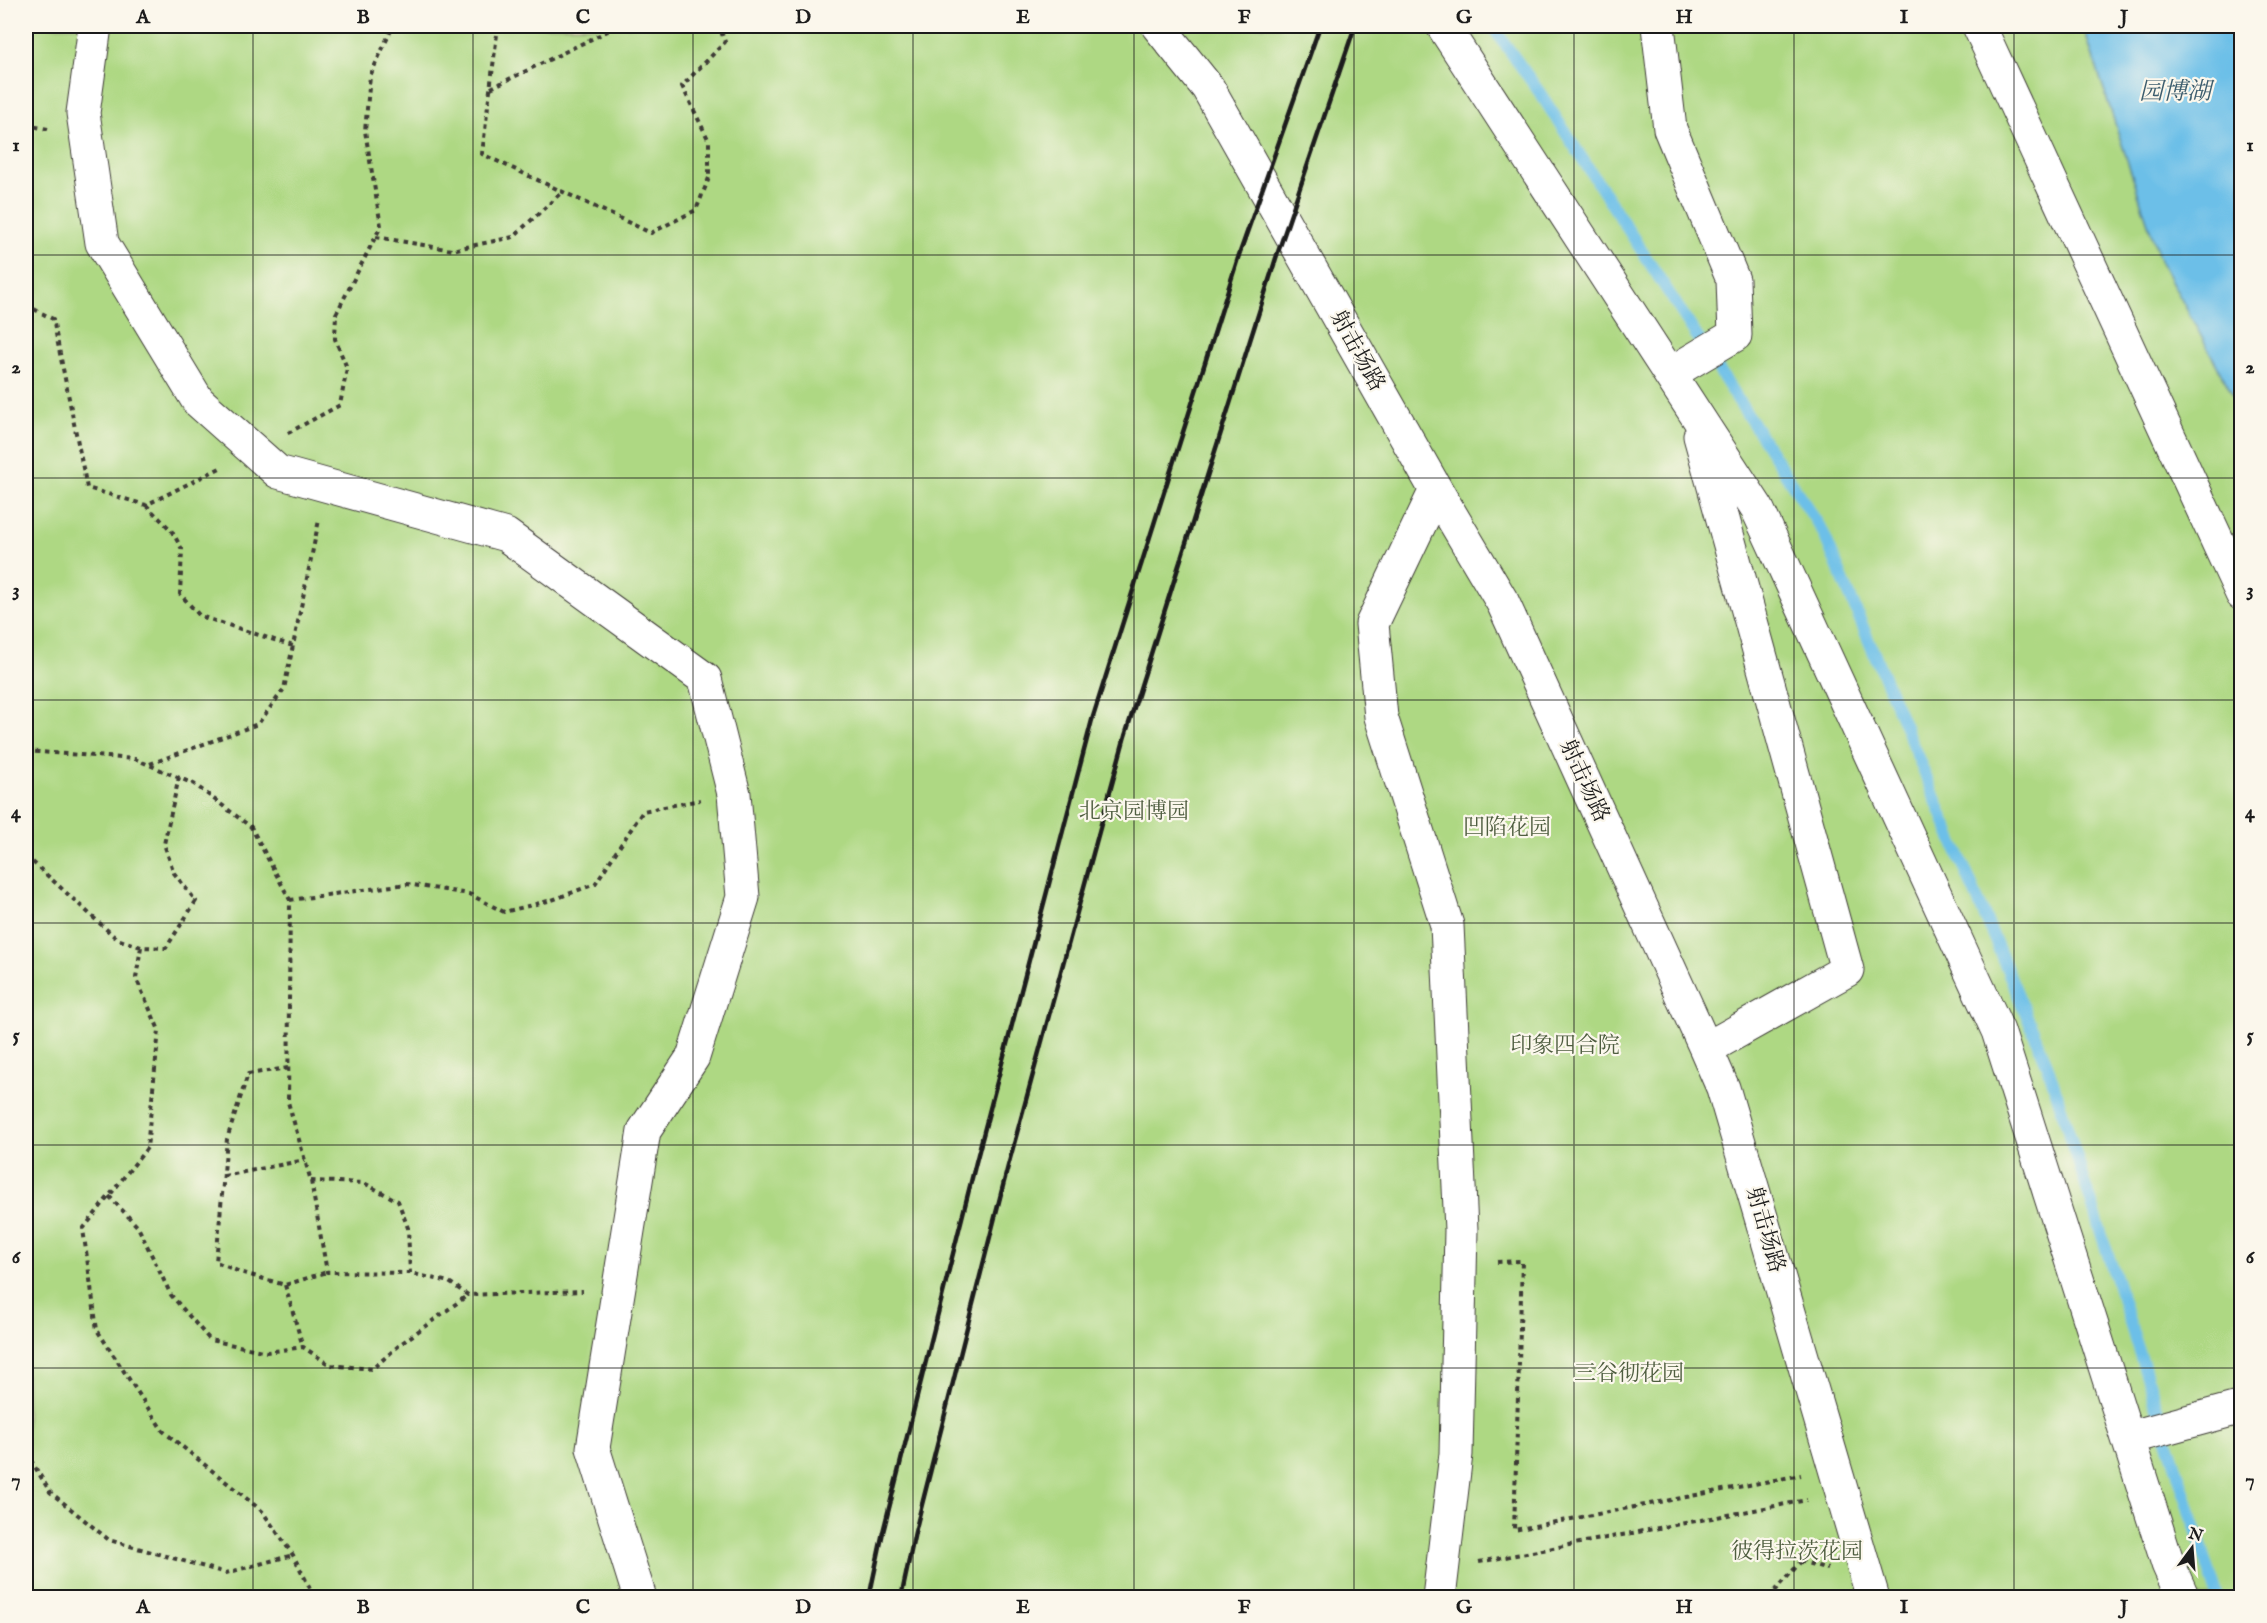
<svg xmlns="http://www.w3.org/2000/svg" width="2267" height="1623" viewBox="0 0 2267 1623" font-family="'IM FELL English','Noto Serif SC',serif">
	<rect width="100%" height="100%" fill="#fbf7ec"/>
	<filter id="ink" filterUnits="userSpaceOnUse"><feTurbulence type="fractalNoise" baseFrequency=".0167" numOctaves="2"/><feDisplacementMap in="SourceGraphic" scale="12" xChannelSelector="R" yChannelSelector="G"/><feConvolveMatrix kernelMatrix="1 2 1 2 8 2 1 2 1" color-interpolation-filters="sRGB"/></filter>
	<filter id="wash" filterUnits="userSpaceOnUse"><feTurbulence type="fractalNoise" baseFrequency=".008" numOctaves="4" result="noise"/><feDisplacementMap in="SourceGraphic" scale="24" xChannelSelector="R" yChannelSelector="G"/><feGaussianBlur stdDeviation="1.35" result="paint"/><feColorMatrix in="noise" values="0 0 0 0 0 0 0 0 0 0 0 0 0 0 0 0 0 1.4 0 .05"/><feComposite in="paint" operator="in"/></filter>
	<g filter="url(#wash)">
		<rect width="100%" height="100%" fill="#f5e3c9"/>
		<!-- green -->
		<path fill="#aed883" stroke="#657a50" stroke-width="1.5" d="M26 26H2241V1597L26 1598Z"/>
		<!-- water -->
		<path fill="#6cbfe8" stroke="#446e82" stroke-width="1.5" d="M2083 26H2241V410L2160 260Z"/>
		<g fill="none" stroke-linecap="round" stroke-linejoin="round">
			<!-- stream -->
			<path stroke="#6cbfe8" stroke-width="12" d="M1492 26 1540 93 1823 532 2047 1064 2218 1598"/>
		</g>
	</g>
	<g filter="url(#ink)">
		<g fill="none" stroke-linecap="round" stroke-linejoin="round">
			<!-- minor casing -->
			<g stroke="#3d3a36" stroke-width="35">
				<path id="minor" d="M95 26 83 113 102 243 198 401 278 472 506 535 705 679 734 794 743 897 693 1057 644 1131 593 1448 640 1598
					M1158 26 1208 88 1436 490 1503 603 1706 1049 1723 1088 1873 1598
					M1443 26 1757 508 1998 1031 2168 1564 2183 1598
					M1658 26 1670 129 1733 280 1735 335 1671 373
					M1979 26 2242 594
					M1700 436 1847 970 1706 1049
					M1436 490 1372 624 1381 717 1447 925 1461 1230 1456 1454 1439 1598
					M2128 1438 2242 1407"/>
			</g>
			<!-- path -->
			<path stroke="#3d3a36" stroke-width="4" stroke-dasharray="4.5 4.5" stroke-linecap="butt" d="M498 26 482 154 651 233 696 210 709 178V141L682 86 725 42 719 26
				M491 88 618 26
				M26 125 48 129
				M376 237 452 250 513 237 563 191
				M26 305 53 319 87 488 146 505 220 468
				M288 433 340 405 347 368 335 339 336 314 381 226 365 131 370 76 393 26
				M146 505 171 530 182 549 180 594 200 616 293 646
				M26 751 135 759 194 784 251 827 290 900 288 1102 311 1181 327 1272 410 1273 449 1282 468 1295 583 1291
				M150 764 258 724 284 689 319 520
				M26 856 117 939 141 947 166 948 196 901 174 873 164 844 179 777
				M290 900 407 884 469 894 504 912 552 900 595 884 643 811 700 800
				M141 947 136 978 159 1030 147 1148 83 1229 97 1330 163 1431 262 1511 293 1555 315 1598
				M288 1068 248 1074 227 1139 216 1262 240 1272 285 1285 327 1272
				M224 1176 305 1160
				M311 1181 364 1183 398 1201 408 1228 410 1273
				M109 1196 138 1227 171 1295 210 1340 267 1352 303 1347 330 1365 372 1369 402 1343 468 1295
				M1497 1262 1522 1261 1514 1530 1801 1475
				M285 1285 303 1347
				M26 1452 50 1492 109 1540 226 1573 293 1555
				M1800 1561 1828 1569
				M1479 1562 1807 1500
				M1769 1598 1818 1542"/>
			<!-- minor -->
			<use href="#minor" stroke="#fff" stroke-width="33"/>
			<!-- rail -->
			<path stroke="#1c1c1c" stroke-width="4.5" d="M869 1598 883 1532 976 1162 1092 720 1239 255 1320 26
				M901 1598 915 1532 1008 1166 1125 736 1277 255 1355 26"/>
		</g>
	</g>
	<!-- grid -->
	<path fill="none" stroke="#1c1c1c" stroke-width="1.5" stroke-opacity="0.55" d="M253 26V1598M473 26V1598M693 26V1598M913 26V1598M1134 26V1598M1354 26V1598M1574 26V1598M1794 26V1598M2014 26V1598M26 255H2242M26 478H2242M26 700H2242M26 923H2242M26 1145H2242M26 1368H2242"/>
	<g text-anchor="middle" dominant-baseline="central" stroke-width="4.5" stroke-linejoin="round" paint-order="stroke">
		<!-- street labels -->
		<g font-size="22" fill="#1c1c1c" stroke="#fbf7ec">
			<text transform="translate(1357 351) rotate(61)">射击场路</text>
			<text transform="translate(1584 781) rotate(65)">射击场路</text>
			<text transform="translate(1765 1230) rotate(74)">射击场路</text>
		</g>
		<!-- park labels -->
		<g font-size="22" fill="#4f5e40" stroke="#fbf7ec">
			<text x="1134" y="812">北京园博园</text>
			<text x="1507" y="828">凹陷花园</text>
			<text x="1565" y="1046">印象四合院</text>
			<text x="1629" y="1374">三谷彻花园</text>
			<text x="1797" y="1552">彼得拉茨花园</text>
		</g>
		<!-- water labels -->
		<g font-size="24" font-style="italic" fill="#3c5d6e" stroke="#fbf7ec">
			<text x="2175" y="92">园博湖</text>
		</g>
	</g>
	<!-- margin -->
	<rect width="2267" height="1623" fill="none" stroke="#fbf7ec" stroke-width="66"/>
	<!-- north arrow -->
	<g transform="translate(2192 1548) rotate(16)" stroke="#fbf7ec" stroke-width="4.5" paint-order="stroke">
	<path d="M0-4.5L10 22L0 15L-10 22Z" fill="#1c1c1c"/>
	<text y="-9" font-size="16" font-weight="bold" text-anchor="middle" fill="#1c1c1c">N</text>
	</g>
	<rect x="33" y="33" width="2201" height="1557" fill="none" stroke="#1c1c1c" stroke-width="2"/>
	<g font-size="20" text-anchor="middle" font-weight="bold" fill="#1c1c1c">
		<text x="143" y="23">A</text>
		<text x="363" y="23">B</text>
		<text x="583" y="23">C</text>
		<text x="803" y="23">D</text>
		<text x="1023" y="23">E</text>
		<text x="1244" y="23">F</text>
		<text x="1464" y="23">G</text>
		<text x="1684" y="23">H</text>
		<text x="1904" y="23">I</text>
		<text x="2124" y="23">J</text>
		<text x="16" y="151">1</text>
		<text x="2250" y="151">1</text>
		<text x="16" y="373">2</text>
		<text x="2250" y="373">2</text>
		<text x="16" y="596">3</text>
		<text x="2250" y="596">3</text>
		<text x="16" y="818">4</text>
		<text x="2250" y="818">4</text>
		<text x="16" y="1041">5</text>
		<text x="2250" y="1041">5</text>
		<text x="16" y="1263">6</text>
		<text x="2250" y="1263">6</text>
		<text x="16" y="1486">7</text>
		<text x="2250" y="1486">7</text>
		<text x="143" y="1613">A</text>
		<text x="363" y="1613">B</text>
		<text x="583" y="1613">C</text>
		<text x="803" y="1613">D</text>
		<text x="1023" y="1613">E</text>
		<text x="1244" y="1613">F</text>
		<text x="1464" y="1613">G</text>
		<text x="1684" y="1613">H</text>
		<text x="1904" y="1613">I</text>
		<text x="2124" y="1613">J</text>
	</g>
</svg>
